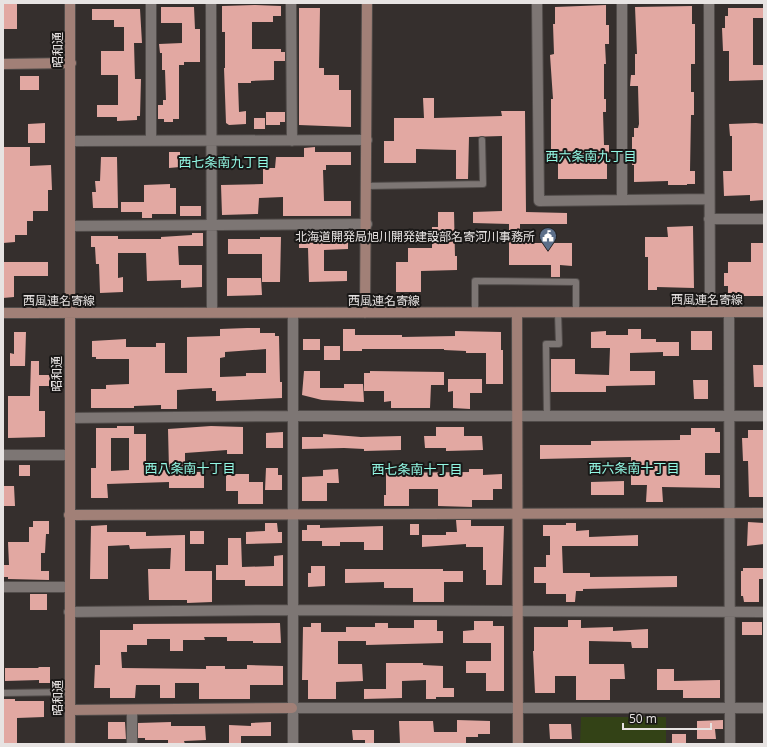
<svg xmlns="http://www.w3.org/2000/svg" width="767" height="747" viewBox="0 0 767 747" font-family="'Open Sans','Noto Sans JP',sans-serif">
	<rect width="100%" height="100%" fill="#352f2d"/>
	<!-- green -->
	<path fill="#334216" d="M581 717H666V744H580Z"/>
	<!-- building -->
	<path fill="#e2a8a2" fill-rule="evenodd" d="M3 3H17V29H3Z
		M255 5 281 6V16H273V22H252V49H281V52H285V61H274V80L251 81V83H238L239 112 246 111V124L229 125 226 123 224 68H225V32H222V6Z
		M606 5V25H609V44H605L606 64H604V99H606V112H603L604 145H609V158H607V179H558V163H547V153H551V99H553L550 55 554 54 553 24H555V7Z
		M692 6V24H695V64H691V92H694V115H691L690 171H695V184H687V185H668V181L634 182V165H632V137H634V128H638L639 124 638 86H630L631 75H635V54H637L635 7Z
		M161 7H194L195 29H200V62H184V65H179V119H173V122H164V119H158V105H163V100H166L165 70H162V53H160L159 44 182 43V23H161Z
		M299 8H320L319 68H324V75H339V90H351V127L299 125Z
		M728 8H764V18H753V65H764V80L729 81V51H723L722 28H725V16H728Z
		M92 9H140L142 43H134L135 79H141L140 116H137V120L117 121V117H97V105H118V75H101V51H124V27H114V20H92Z
		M20 76H39V90H20Z
		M423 98H434V118L502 116 501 111H525L526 212 567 213V224H520V243H572V266L560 265V277H551V265H509V224L473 223V212L502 211V136L469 137 468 179H456V150L416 149V163H384V141H394V118H424Z
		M266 112H285V122H280V125H266Z
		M254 118H265V129H254Z
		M45 123V143H28V124Z
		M756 123 764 124V200L750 201V195L724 196 723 171H732V136H730L729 124Z
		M3 147H30V166L51 165 52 190H48V211H33V221H27V235H15V242L3 243Z
		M315 147V152H351V165H326V170H323L324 201H351V216H283V197L259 198 258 214 222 215 221 185 263 184V168H275L276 157H304V148Z
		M169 152H180V167L169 168Z
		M101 157H117L118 208H93L92 192H96L95 181H100Z
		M170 184V188H176V214H152V218H142V212H121V202H144V185Z
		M180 206H201V216H180Z
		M438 212H454L455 256H457V270L421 271V292H396V262H408V248H432V227H438Z
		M693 226 694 288 657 287V290H648V257H645V237H668L667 227Z
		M192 233H203V246H178L179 265H202V287L181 288V280L147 281 146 253H118V278L123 277V292L100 293 99 264H96L95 247H91V236H118V239H161V237L192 235Z
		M299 236 348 237V249L324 250V271H347V281L309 282 308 248H299Z
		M260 237H281L280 282H262V254H228V239H260Z
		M751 243H764V296H742V293H728V286H724V273H728V262H751Z
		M3 262H48V276H14V297L3 298Z
		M227 278H261L262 295 227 296Z
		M247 328H260V333H275V336H279L280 382H282V398L216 401V391H212V388L190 389 177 390V409H161V405L134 406V408H91V389H106V385L129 384V359H96V357H92V341L126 339V347H156V343H165V373H187V337L220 336V329ZM266 349V373H246V376L220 377V358L225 357V352Z
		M343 329H355V335H402V337L455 336V331L501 332V350H503V384H486V353H466V351L444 350V349H362V351H343Z
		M628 329H641V339H656V342H679V356H663V352L630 353V371H655V385L606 386V392H551V359H575V374L609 375 610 348H591V332L606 331V335H628Z
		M691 331H712V350H691Z
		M14 332H26L25 366H10V353L14 354Z
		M303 339H320V350H303Z
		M324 346H340V360H324Z
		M31 361H39V375H50V386H39V411H45V437L8 438V396H30Z
		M753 365H764V387H754Z
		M304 371H320V388H344V384H363L364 402 322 400 302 395Z
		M370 371 444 372V385H431L430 408H391V401L384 402V391H364V373H370Z
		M448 379H482V393H470V409L453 408V391L448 392Z
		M693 380H708V399H694Z
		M117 426H134V434H146V470H169L168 429 211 426 243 427V454H227V450L185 453V472H204V488H169V482L107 484 108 498H91V468H96V428H117ZM111 438H129V470L111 471Z
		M436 427H464V436H482L483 450 446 451V448H425L424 436H436Z
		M691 428H715V432H720V453H705V475H720V488L662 487 663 502H646L647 485H631V457L540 459V445H591V441L680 440V435H691Z
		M748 430H764V497H749L748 461H743L742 438H748Z
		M283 432V448H266V433Z
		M323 434 361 437 401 436V450L364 451V449L344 448 302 449V437H323Z
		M19 465H30V476H19Z
		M266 468H278V475H282V490H265Z
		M338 469 339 483H327V501H302V477L323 476V470Z
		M469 469H483V475L502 474V489H493V500H472V507L438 506V489H409V506H384V495H386V473L469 472Z
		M226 474H249V482H263V504H238V491H226Z
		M624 481V495H591V482Z
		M3 486H14L15 506H3Z
		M456 520H471V526H504L502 585H486V570H483V547H466V544L422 547V535H446V532H457Z
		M33 521H49V534H46L45 553H41V571H49V580L8 579V577H3V565H9L8 542H29V527H33Z
		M748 522 764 523V544L747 546Z
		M265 523H277L278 532H282V543L246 544V532L265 531Z
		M566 523H576V531L589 530V537L638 535V546H562L563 573H590V577L677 576V587L583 589V591H576L575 602H566V594H546V583H534V567H546V555H550V536H543V525H566Z
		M410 524H419V535H410Z
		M107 525V532H146V536L185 535V571H212V602L187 603V600H149L148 569H170L171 548 130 549 129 545 108 546V579H90L91 526Z
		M307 525H320V528L383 526V550H364V542H340V546H322V541H302V530H307Z
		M190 531H204V544H190Z
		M228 538H241L242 567 274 566V556L283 555V586H245V580H216V565H228Z
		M311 566H325V586L308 587V573H311Z
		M743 568H764V579H759V602H744L743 596H741V571H743Z
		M345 569H443V571H463V582H444V602H413V588H384V582L345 583Z
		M30 594H47V610H30Z
		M414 620H437V631H443V643L366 645V641H338V664H362L363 681 336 682V699H308V680H302L303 627H311V623H321V632H346V627H375V623H388V628H414Z
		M568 620H581V628L613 627V631L648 629V648H632L631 642 589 641V664H624L625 679H610V700H576V676H555V693H535L533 651H534V627H568Z
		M474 621H493V626H504V691H486V673H466V661H491V643H463V631L474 630Z
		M742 622H762V635H742Z
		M280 623 281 643H253V641H227V637H204L205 640H183V651H170V639H147V645H127V652H121L122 668 206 669V666H225V669H247V665L283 666V685H250V699H199V683H175V698H160V685H136L135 698H110V688H94L95 665H100V630H133V624Z
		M386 663H423V665L443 666V688H454V697H436V699H426V680L402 681V698L364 699V689H386Z
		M38 667H50V683H39V680L5 681V668H39Z
		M657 669H674V681L720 680V698H683V690H657Z
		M3 699H15V701H44V717L17 718V744H3Z
		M457 720 490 721V734H478V737H466V744H400L399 721H433L434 732H457Z
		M723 720V729H715L716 739H697V721Z
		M108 722H125L126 739H108Z
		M171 722V726H205L206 740 184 741 185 744H168V740H145V738H138V723Z
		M271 722V736H241V744H229V725L251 726V723Z
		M549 724H571L572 739H550Z
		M352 730H374V744H365V740H353Z
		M672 734H686V744H672Z"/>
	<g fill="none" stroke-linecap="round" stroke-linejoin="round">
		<!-- lane casing -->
		<g stroke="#514c4a" stroke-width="8">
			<path id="lane" d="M367 186 483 184 482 140
				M475 313V281L576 282V313
				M547 417 546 344H559L558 313
				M3 693 70 692"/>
		</g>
		<!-- street casing -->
		<g stroke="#514c4a" stroke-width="12">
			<path id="street" d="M151 3V140
				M211 3 212 312
				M291 3 292 141
				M537 3 539 201 709 199
				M709 3 710 312
				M71 141 367 140
				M622 199V3
				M709 219H764
				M70 226 367 224
				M729 312 730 744
				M70 418 291 416H764
				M3 455H69
				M3 587H69
				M69 612 291 610 764 612
				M292 708H764
				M132 710V744
				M293 744V313"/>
		</g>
		<!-- secondary casing -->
		<g stroke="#514c4a" stroke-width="12">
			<path id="secondary" d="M3 64 71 63
				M3 313 764 312
				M365 313 367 3
				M517 313 518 744
				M69 515 764 513
				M70 710 292 708
				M70 744V3"/>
		</g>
		<!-- lane -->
		<use href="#lane" stroke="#7d7674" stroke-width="6"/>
		<!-- street -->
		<use href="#street" stroke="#7d7674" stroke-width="10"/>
		<!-- secondary -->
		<use href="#secondary" stroke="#a18077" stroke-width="10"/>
	</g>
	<!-- icons -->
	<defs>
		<g id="civic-pin" transform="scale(0.9)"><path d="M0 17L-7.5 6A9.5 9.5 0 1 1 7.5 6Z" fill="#5c6f8a" stroke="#1a1817"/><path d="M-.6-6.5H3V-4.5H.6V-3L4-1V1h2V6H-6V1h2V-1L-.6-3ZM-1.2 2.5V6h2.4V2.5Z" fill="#fff"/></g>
	</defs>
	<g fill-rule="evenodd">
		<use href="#civic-pin" x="548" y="236"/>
	</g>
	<g text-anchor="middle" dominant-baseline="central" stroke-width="4" stroke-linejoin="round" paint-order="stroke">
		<!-- street labels -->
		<g font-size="12" fill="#e7e3e2" stroke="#1a1817">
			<text transform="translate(57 50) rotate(-90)">昭和通</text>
			<text x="707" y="299">西風連名寄線</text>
			<text x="59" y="300">西風連名寄線</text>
			<text x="384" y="300">西風連名寄線</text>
			<text transform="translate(56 374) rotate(-90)">昭和通</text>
			<text transform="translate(57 698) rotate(-90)">昭和通</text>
		</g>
		<!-- poi labels -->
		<g font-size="12" fill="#e7e3e2" stroke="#1a1817" text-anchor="end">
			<text x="535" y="236">北海道開発局旭川開発建設部名寄河川事務所</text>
		</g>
		<!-- neighbourhood labels -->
		<g font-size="13" fill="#93f9e5" stroke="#1a1817">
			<text x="591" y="156">西六条南九丁目</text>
			<text x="224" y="162">西七条南九丁目</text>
			<text x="190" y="468">西八条南十丁目</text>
			<text x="634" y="468">西六条南十丁目</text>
			<text x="417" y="469">西七条南十丁目</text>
		</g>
	</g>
	<!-- border -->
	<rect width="767" height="747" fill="none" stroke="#e7e3e2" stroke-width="8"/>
	<!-- scale -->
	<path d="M623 723v6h88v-6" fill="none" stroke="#e7e3e2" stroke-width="2"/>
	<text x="629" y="723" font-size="12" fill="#e7e3e2" stroke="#1a1817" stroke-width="3" paint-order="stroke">50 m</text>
</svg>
